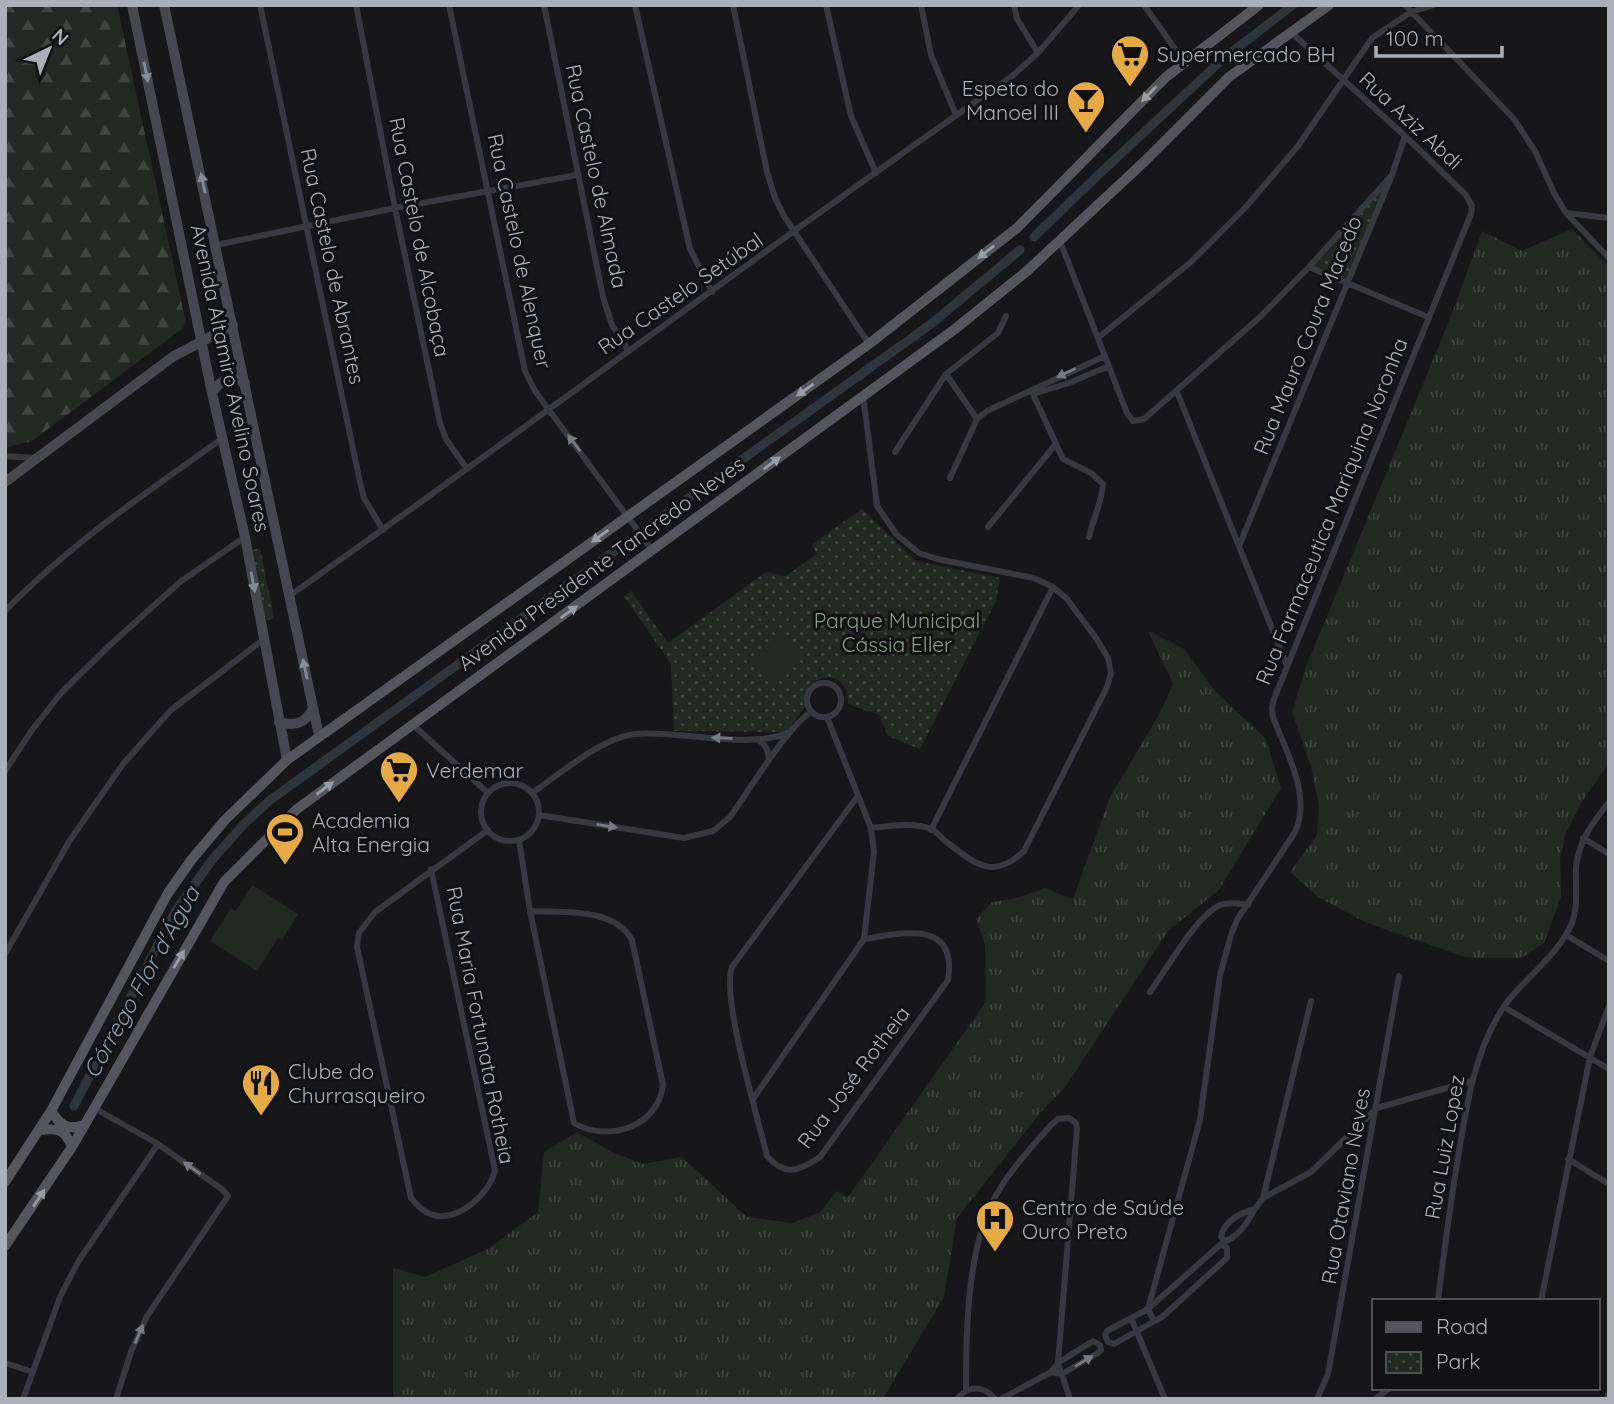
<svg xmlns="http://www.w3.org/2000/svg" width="1614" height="1404" viewBox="0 0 1614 1404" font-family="Quicksand,sans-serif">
	<defs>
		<pattern id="grass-tufts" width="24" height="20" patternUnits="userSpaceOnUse" patternTransform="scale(1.75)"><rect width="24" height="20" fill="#212922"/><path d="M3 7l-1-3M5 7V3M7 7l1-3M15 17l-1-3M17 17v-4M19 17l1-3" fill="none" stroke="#3f4640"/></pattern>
		<pattern id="forest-firs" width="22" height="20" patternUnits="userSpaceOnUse" patternTransform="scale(1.75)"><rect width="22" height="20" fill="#212922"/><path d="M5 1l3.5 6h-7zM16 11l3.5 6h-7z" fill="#3f4640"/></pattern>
		<pattern id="park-dots" width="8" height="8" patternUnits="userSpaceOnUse" patternTransform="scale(1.75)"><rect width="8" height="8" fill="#212922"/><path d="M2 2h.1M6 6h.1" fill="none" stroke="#3f4640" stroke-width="1.8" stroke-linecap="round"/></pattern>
	</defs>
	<rect width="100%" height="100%" fill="#171719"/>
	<!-- grass -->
	<path fill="url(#grass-tufts)" d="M1572 229 1609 267V763L1581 803 1565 835 1560 859 1561 897 1544 943 1521 958H1469L1392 932 1363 921 1318 897 1290 872 1317 835 1319 805 1311 767 1292 712 1306 667 1451 316 1482 231 1522 251Z
		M1148 631 1184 649 1215 691 1266 739 1281 788 1219 890 1168 931 1066 1086 1041 1112 957 1218 944 1297 883 1399H393V1268L425 1277 488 1249 538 1212 544 1152 577 1132 612 1152 643 1164 682 1157 747 1217 792 1223 819 1213 837 1191 848 1197 986 1002 985 944 976 919 992 902 1017 898 1045 888 1073 899 1110 797 1160 713 1173 684Z"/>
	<!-- forest -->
	<path fill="url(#forest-firs)" d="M5 5H117L186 323 182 329 32 441 5 448Z"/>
	<!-- park -->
	<path fill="url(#park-dots)" d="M1392 175 1347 282 1309 267Z
		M862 509 916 561 1000 578 996 601 920 749 888 736 879 715 848 704C849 678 825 668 808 687L804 708 789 729 783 732 674 731 671 664 624 596 631 591 668 643 766 572 786 576 817 554 812 544Z
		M260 548 274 618 263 621 249 551Z"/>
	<!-- pitch -->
	<path fill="#212922" d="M779 637 799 656 774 683 754 664Z
		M252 885 298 914 282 940 278 938 257 971 210 941 231 908 236 911Z"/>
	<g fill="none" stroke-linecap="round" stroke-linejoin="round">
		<!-- canal -->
		<path stroke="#2e363c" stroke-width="9" d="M1034 237 1097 176 1224 58 1293 5
			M648 527 931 324 1020 250
			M74 1106 176 910 212 860 244 824 269 801 630 540"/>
		<!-- street -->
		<path stroke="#38393e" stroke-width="6" d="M260 5 360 482 364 498 383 530
			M356 5 395 208 440 423 446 439 467 469
			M449 5 525 371 535 391 652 550
			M544 5 603 297 612 325 628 350
			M635 5 690 249 712 292
			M733 5 767 172 775 198 784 216 869 344
			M826 5 851 116 876 173
			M921 5 931 55 956 115
			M1014 5 1017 19 1038 53
			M1144 5 1185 63
			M1405 5 1514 119 1535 151 1554 193 1566 213 1609 258
			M1566 213 1609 218
			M1060 241 1127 413 1133 421 1144 419 1260 317 1309 267 1392 175
			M216 245 395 208 577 175
			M1309 267 1428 317
			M1099 337 1191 262 1245 208 1298 146 1372 38 1411 12 1434 5
			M946 374 977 419
			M1032 392 1063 459 1091 473 1103 484C1102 502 1093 519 1089 537
			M1177 392 1287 666
			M1033 394 1069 383 1109 366
			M863 395 877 506 897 535 919 553 937 559 1034 578 1053 587 1067 599 1096 638 1108 658 1111 673 1107 687 1024 851C992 882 973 862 944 840 940 836 936 831 931 829 914 822 888 826 871 828
			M895 452 946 374 998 333 1006 316
			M5 456 35 458
			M950 478 977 419 987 411 1105 356
			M988 527 1055 445
			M1239 546 1392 175 1405 136
			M289 596C531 426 767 246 1011 77L1038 53 1079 5
			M5 611C70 544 147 492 223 438
			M807 700a17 17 0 1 1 34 0a17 17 0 1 1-34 0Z
			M412 724 488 793
			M757 739C766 745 768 749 769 760
			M5 771 32 730 62 692 110 645 180 582 245 537
			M481 812a29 29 0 1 1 58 0a29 29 0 1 1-58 0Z
			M532 793C560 774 602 737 636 734 679 730 748 750 787 733
			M857 797 732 967C721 997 758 1118 767 1156 785 1177 799 1171 820 1157L948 980C958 919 903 933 864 939
			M539 815 684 838 713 831 730 817C746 795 791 721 812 712
			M931 830 1053 587
			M1583 838 1609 854
			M519 840 530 911 574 1123C608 1143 658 1127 663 1085L632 940C614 907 563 913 530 911
			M431 869 495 1170C490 1194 458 1222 433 1215 423 1212 418 1206 411 1198L357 947 359 933 375 912 488 830
			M1566 935 1609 961
			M5 954 70 840 123 764 170 711 264 639
			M1150 992C1166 970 1197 915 1220 905 1229 902 1239 903 1248 905
			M1504 1007 1609 1069
			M753 1099 864 939 874 852 871 828 827 717
			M94 1108 158 1144 223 1190 228 1196 147 1316 131 1352 116 1399
			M1568 1159 1609 1184
			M1263 1198 1311 1001
			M1255 1209 1263 1198 1311 1172 1377 1108 1471 1081
			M1255 1209C1248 1221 1239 1237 1225 1241L1221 1237C1224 1221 1240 1213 1255 1209Z
			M1221 1244 1227 1248V1258L1162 1317 1114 1344 1108 1342 1105 1335 1107 1331 1148 1309Z
			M1438 1300C1444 1252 1450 1205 1458 1158 1466 1109 1473 1059 1498 1016 1517 982 1554 962 1571 925 1579 907 1575 887 1576 868 1578 842 1593 822 1609 802
			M1541 1301 1590 1057 1609 1006
			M1131 1318 1165 1399
			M1154 1321 1148 1309 1200 1120 1220 975 1231 935 1237 920 1295 832C1312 795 1286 752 1273 717L1272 708 1274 699 1471 214 1472 206 1466 195 1405 136 1292 33
			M5 1363 33 1372
			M966 1390C966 1333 967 1257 991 1205 1005 1175 1030 1149 1052 1124L1058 1119 1069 1118 1076 1123 1077 1129 1058 1363 1070 1399
			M23 1399 60 1297 78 1262 158 1144
			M957 1399C968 1385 984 1385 995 1399
			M1001 1399 1051 1372 1058 1363 1093 1341 1100 1345 1101 1350 1098 1353 1062 1374 1051 1372
			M1317 1399 1328 1374 1399 976
			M1375 1399 1390 1388
			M1606 1399 1609 1394"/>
		<!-- secondary -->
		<path stroke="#46484d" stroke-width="10" d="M132 5 212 393 245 537 287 760
			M164 5 319 736
			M212 393C221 379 230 375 245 383
			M5 482 174 356 233 325
			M279 722C295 727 305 723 313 709"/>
		<!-- primary -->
		<path stroke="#55565c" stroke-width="10" d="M51 1111C60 1125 68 1131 84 1125
			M40 1130C58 1128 65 1129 72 1147
			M5 1182 51 1111 168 893 192 859 225 820 287 760 869 344 1017 228 1166 77 1259 5
			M5 1246 72 1147 224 882 297 809 955 329 1027 271 1145 161 1229 77 1329 5"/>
	</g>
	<!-- one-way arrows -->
	<defs><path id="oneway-solid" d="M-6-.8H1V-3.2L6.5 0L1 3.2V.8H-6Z" transform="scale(1.75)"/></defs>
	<g fill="#878b93">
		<use href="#oneway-solid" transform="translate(146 72) rotate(78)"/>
		<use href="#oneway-solid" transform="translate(203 183) rotate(-102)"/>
		<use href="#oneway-solid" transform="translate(253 582) rotate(79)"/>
		<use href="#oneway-solid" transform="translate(305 669) rotate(-102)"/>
	</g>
	<g fill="#999da6">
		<use href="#oneway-solid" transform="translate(1149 94) rotate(134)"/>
		<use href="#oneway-solid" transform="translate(986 252) rotate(142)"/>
		<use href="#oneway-solid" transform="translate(805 390) rotate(145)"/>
		<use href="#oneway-solid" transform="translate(772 463) rotate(-37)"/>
		<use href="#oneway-solid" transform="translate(600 536) rotate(144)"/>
		<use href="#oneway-solid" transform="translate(569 612) rotate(-36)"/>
		<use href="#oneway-solid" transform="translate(325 788) rotate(-37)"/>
		<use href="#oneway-solid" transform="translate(179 959) rotate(-60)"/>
		<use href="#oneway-solid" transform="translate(39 1198) rotate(-57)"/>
	</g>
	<g fill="#777a81">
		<use href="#oneway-solid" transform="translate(1066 373) rotate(155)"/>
		<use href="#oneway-solid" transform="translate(574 443) rotate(-127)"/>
		<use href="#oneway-solid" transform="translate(722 738) rotate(-178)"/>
		<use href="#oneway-solid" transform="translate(607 826) rotate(9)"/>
		<use href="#oneway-solid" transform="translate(192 1168) rotate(-145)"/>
		<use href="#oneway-solid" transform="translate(139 1334) rotate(-67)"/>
		<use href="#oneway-solid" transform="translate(1084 1361) rotate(-31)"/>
	</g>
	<!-- icons -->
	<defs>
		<g id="supermarket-pin" transform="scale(2.0125)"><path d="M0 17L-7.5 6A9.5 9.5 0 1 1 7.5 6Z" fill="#e5aa43" stroke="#121214"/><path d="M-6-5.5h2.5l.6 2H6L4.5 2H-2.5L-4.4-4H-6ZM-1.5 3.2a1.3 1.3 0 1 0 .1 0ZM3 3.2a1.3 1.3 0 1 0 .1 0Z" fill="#111"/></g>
		<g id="bar-pin" transform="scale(2.0125)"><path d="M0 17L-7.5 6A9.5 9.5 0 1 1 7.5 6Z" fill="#e5aa43" stroke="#121214"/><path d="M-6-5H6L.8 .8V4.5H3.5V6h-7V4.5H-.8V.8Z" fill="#111"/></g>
		<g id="stadium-pin" transform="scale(2.0125)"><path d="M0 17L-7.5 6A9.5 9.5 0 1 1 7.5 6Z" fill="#e5aa43" stroke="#121214"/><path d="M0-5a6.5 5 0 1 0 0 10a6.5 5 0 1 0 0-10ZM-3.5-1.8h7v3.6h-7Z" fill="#111"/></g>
		<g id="restaurant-pin" transform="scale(2.0125)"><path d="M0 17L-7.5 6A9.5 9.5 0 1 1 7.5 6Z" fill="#e5aa43" stroke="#121214"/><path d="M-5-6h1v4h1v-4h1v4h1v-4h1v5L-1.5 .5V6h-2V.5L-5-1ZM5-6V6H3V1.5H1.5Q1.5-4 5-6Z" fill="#111"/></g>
		<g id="hospital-pin" transform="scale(2.0125)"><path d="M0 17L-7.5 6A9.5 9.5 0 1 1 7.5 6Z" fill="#e5aa43" stroke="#121214"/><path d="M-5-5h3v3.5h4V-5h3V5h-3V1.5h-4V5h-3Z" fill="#111"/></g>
	</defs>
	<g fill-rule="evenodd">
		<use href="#supermarket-pin" x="1130" y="54"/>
		<use href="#bar-pin" x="1086" y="100"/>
		<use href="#supermarket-pin" x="399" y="770"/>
		<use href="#stadium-pin" x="285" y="832"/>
		<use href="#restaurant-pin" x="261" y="1083"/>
		<use href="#hospital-pin" x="995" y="1219"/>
	</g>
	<g text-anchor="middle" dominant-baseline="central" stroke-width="6" stroke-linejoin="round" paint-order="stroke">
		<!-- poi labels -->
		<g font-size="21" fill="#aaafb8" stroke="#121214" text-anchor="start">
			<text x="1157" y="54">Supermercado BH</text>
			<text x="1059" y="88" text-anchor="end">Espeto do<tspan x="1059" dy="24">Manoel III</tspan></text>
			<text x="426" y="770">Verdemar</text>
			<text x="312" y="820">Academia<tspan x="312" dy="24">Alta Energia</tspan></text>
			<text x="288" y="1071">Clube do<tspan x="288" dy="24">Churrasqueiro</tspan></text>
			<text x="1022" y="1207">Centro de Saúde<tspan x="1022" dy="24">Ouro Preto</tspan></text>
		</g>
		<!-- street labels -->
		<g font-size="21" fill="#aaafb8" stroke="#121214">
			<text transform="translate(1411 120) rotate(43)">Rua Aziz Abdi</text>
			<text transform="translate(597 176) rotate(78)">Rua Castelo de Almada</text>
			<text transform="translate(420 237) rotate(79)">Rua Castelo de Alcobaça</text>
			<text transform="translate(520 251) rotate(78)">Rua Castelo de Alenquer</text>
			<text transform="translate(333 266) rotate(78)">Rua Castelo de Abrantes</text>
			<text transform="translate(680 293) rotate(-35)">Rua Castelo Setúbal</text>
			<text transform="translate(1307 335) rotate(-68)">Rua Mauro Coura Macedo</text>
			<text transform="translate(231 378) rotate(78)">Avenida Altamiro Avelino Soares</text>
			<text transform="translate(1331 511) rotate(-68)">Rua Farmaceutica Mariquina Noronha</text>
			<text transform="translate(601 563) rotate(-36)">Avenida Presidente Tancredo Neves</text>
			<text transform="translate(481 1025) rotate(79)">Rua Maria Fortunata Rotheia</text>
			<text transform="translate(853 1077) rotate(-53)">Rua José Rotheia</text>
			<text transform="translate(1444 1147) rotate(-80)">Rua Luiz Lopez</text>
			<text transform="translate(1345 1186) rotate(-80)">Rua Otaviano Neves</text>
		</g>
		<!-- park labels -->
		<g font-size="21" fill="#83a184" stroke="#121214">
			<text x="897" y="620">Parque Municipal<tspan x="897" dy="24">Cássia Eller</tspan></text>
		</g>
		<!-- water labels -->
		<g font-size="23" font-style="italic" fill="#849db0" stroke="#121214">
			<text transform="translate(141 982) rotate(-61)">Córrego Flor d'Água</text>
		</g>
	</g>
	<!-- border -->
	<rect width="1614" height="1404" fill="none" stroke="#aaafb8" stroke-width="14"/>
	<!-- legend -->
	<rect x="1372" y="1299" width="228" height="91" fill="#121214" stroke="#4f5156" stroke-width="2"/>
	<rect x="1386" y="1322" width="35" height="10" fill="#55565c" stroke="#4f5156" stroke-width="2"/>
	<text x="1436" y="1334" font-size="21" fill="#aaafb8">Road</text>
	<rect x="1386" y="1352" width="35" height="21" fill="url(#park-dots)" stroke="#4f5156" stroke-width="2"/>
	<text x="1436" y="1369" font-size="21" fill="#aaafb8">Park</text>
	<!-- north arrow -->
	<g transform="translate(49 49) rotate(43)" stroke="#121214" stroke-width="5" paint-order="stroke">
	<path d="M0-5L12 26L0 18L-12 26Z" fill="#aaafb8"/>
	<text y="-10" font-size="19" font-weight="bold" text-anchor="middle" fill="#aaafb8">N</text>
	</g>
	<!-- scale -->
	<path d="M1376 46v10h126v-10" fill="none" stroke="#aaafb8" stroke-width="3.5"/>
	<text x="1386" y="46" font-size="21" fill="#aaafb8" stroke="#121214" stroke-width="5" paint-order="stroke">100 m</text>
</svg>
